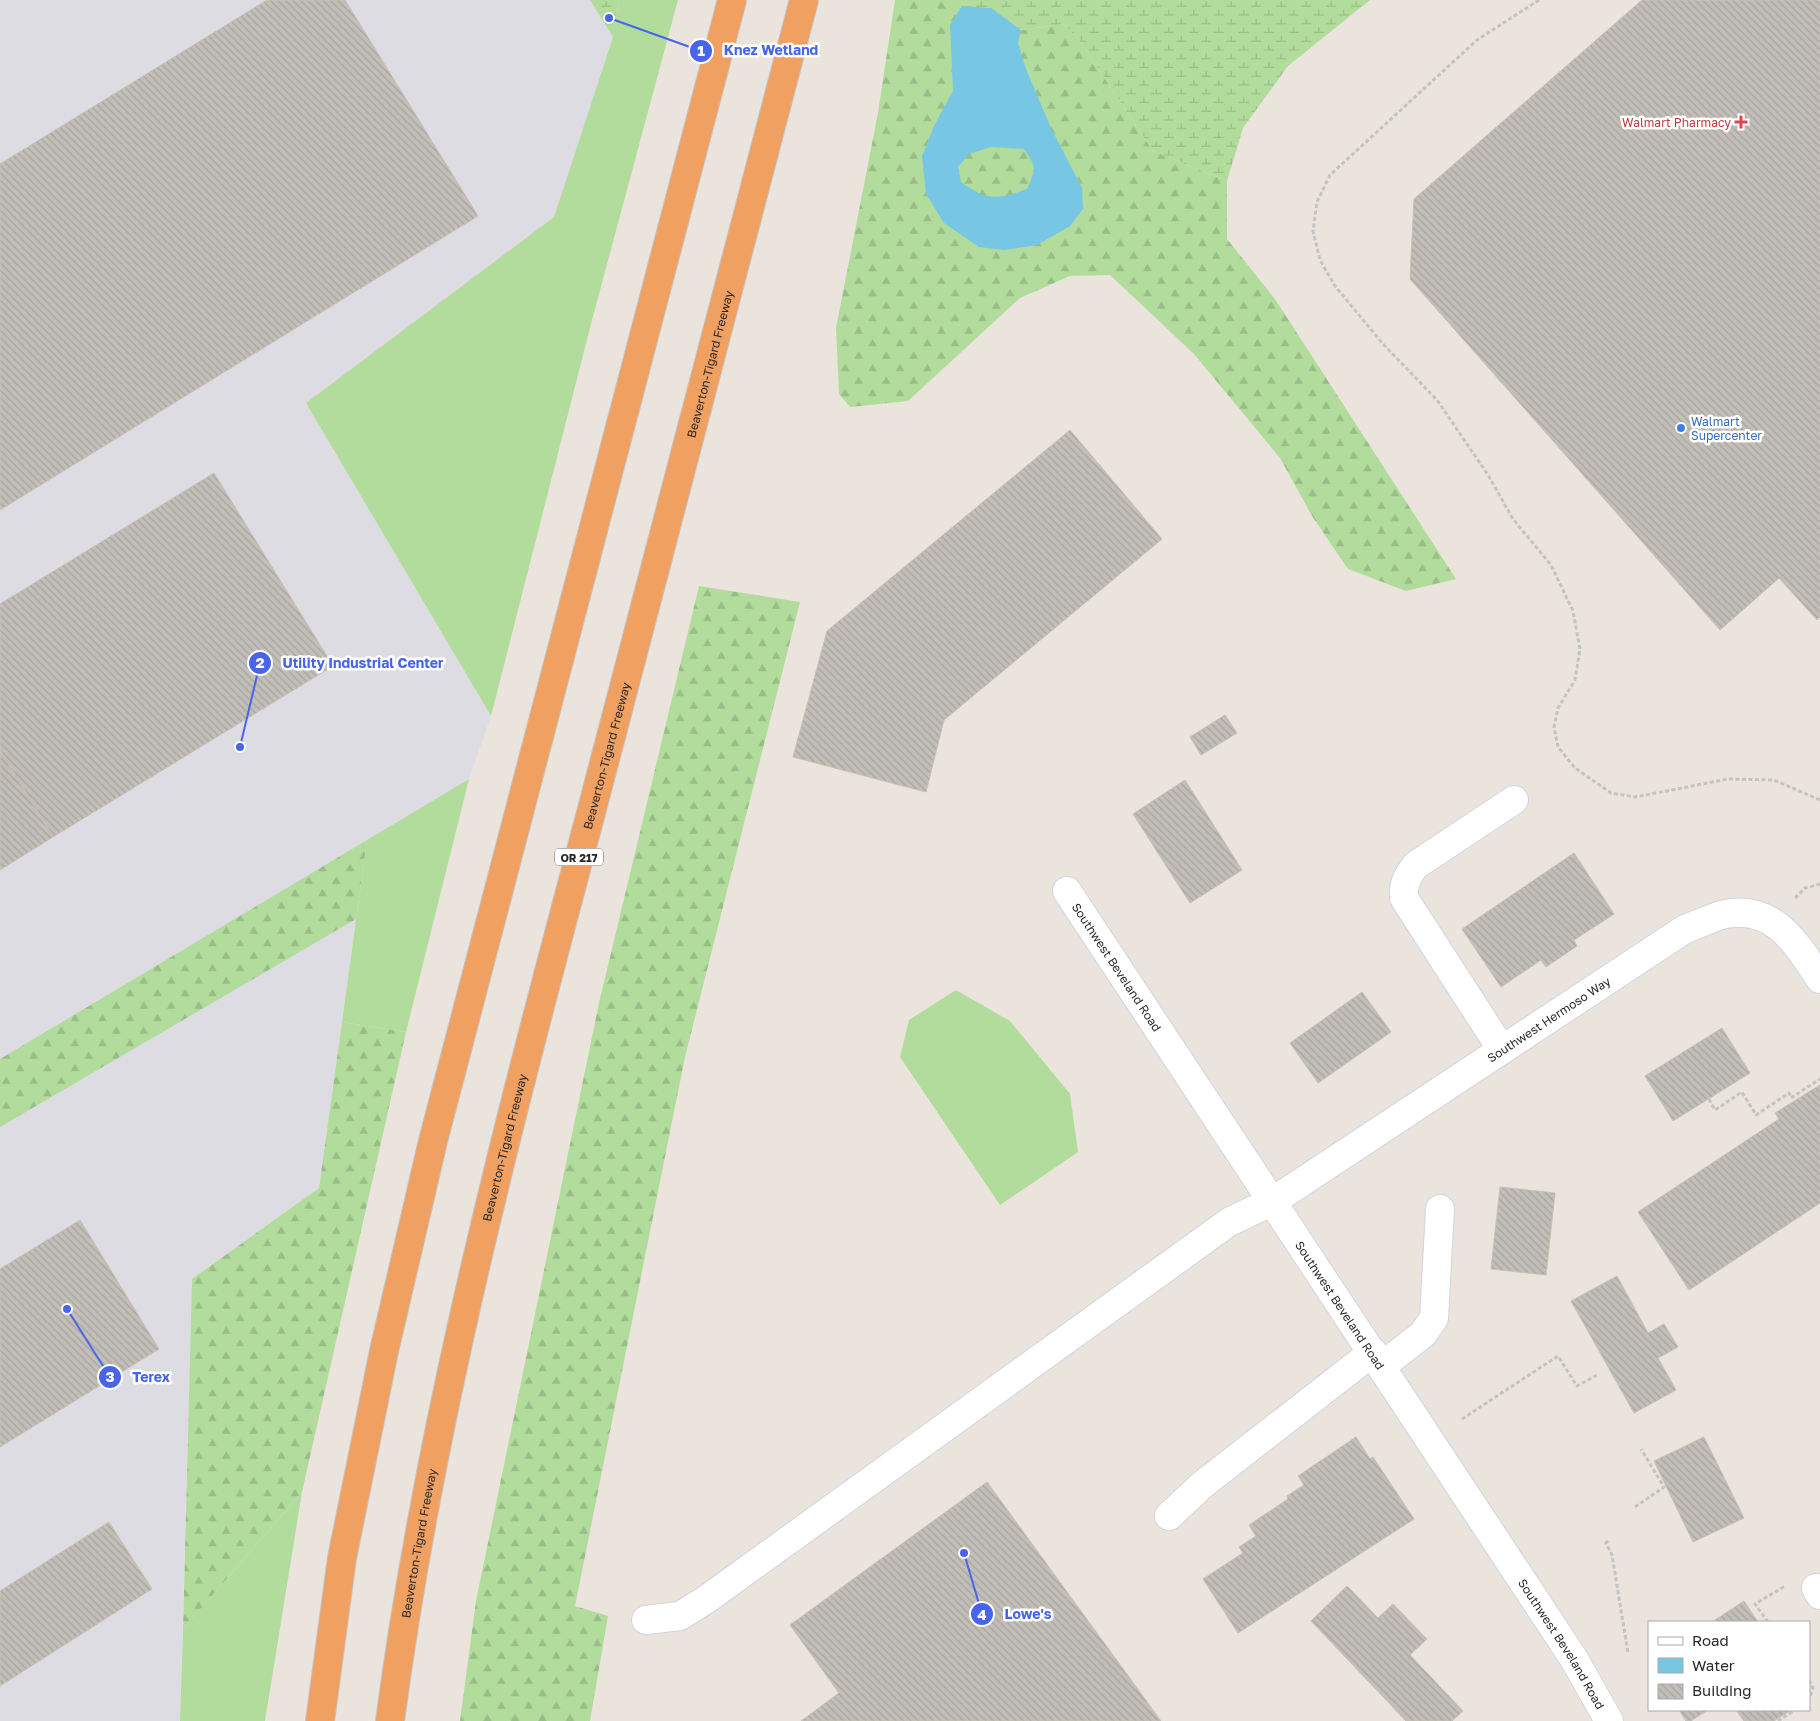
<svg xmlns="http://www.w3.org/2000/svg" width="1820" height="1721" viewBox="0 0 1820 1721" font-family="'Golos Text',sans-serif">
	<defs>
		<pattern id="forest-firs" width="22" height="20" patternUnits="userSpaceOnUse" patternTransform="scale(1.25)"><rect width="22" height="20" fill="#b2dc9c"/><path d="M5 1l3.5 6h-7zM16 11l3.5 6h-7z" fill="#99bd86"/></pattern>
		<pattern id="wetland-marsh" width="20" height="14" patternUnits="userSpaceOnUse" patternTransform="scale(1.25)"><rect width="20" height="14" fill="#b2dc9c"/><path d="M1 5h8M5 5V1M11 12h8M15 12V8" fill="none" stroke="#99bd86"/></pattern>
		<pattern id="building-back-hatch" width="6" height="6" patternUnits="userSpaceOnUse" patternTransform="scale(1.25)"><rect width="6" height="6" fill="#c2beb8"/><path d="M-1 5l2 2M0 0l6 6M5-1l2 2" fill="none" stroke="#a7a39e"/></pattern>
	</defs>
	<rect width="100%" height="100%" fill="#eae4dc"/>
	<!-- industrial -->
	<path fill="#dedce3" d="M0 0H590L613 37 554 217 306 403 491 716 469 779 367 840 319 1188 192 1279 180 1721H0Z"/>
	<!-- grass -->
	<path fill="#b2dc9c" d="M619 0H678L592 320 491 716 306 403 554 217 613 37Z
		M469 779 406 1032 342 1022 367 840Z
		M956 990 1010 1021 1070 1094 1078 1152 1000 1205 900 1057 909 1020Z
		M302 1492 265 1721H180L183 1629Z"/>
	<!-- forest -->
	<path fill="url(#forest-firs)" d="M895 0H967L963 5 991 8 1021 30 1064 24 1080 41 1153 151 1227 181V239L1275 299 1456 579 1406 591 1348 569 1312 516 1280 458 1194 354 1110 275 1070 276 1020 298 908 401 850 407 839 394 836 328 878 113Z
		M699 586 800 602 685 1057 575 1606 608 1616 590 1721H460L476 1601 599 1003Z
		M367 840 356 919 0 1127V1059Z
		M342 1022 406 1032 302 1492 183 1629 192 1279 319 1188Z"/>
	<!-- wetland -->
	<path fill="url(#wetland-marsh)" d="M590 0H619L613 37Z
		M967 0H1370L1288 66 1243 128 1227 181 1153 151 1080 41 1064 24 1021 30 991 8 962 6Z"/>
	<!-- water -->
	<path fill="#77c6e4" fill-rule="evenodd" d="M962 6 991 8 1021 30 1018 43 1026 69 1051 128 1082 188 1083 209 1070 226 1037 245 1005 250 979 247 944 223 926 194 922 156 935 124 953 91 950 25ZM991 147 1024 149C1037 167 1036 169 1027 189 998 200 987 201 961 182L958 167 969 154Z"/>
	<!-- building -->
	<path fill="url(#building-back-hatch)" stroke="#c5c0b6" d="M267 0H345L478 216 0 510V164Z
		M1642 0H1820V617L1817 620 1779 578 1720 630 1410 279 1414 199Z
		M1070 430 1162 539 944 720 926 792 793 757 827 631Z
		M214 473 333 666 53 837 0 750V604Z
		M1225 715 1237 733 1201 755 1190 737Z
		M0 750 53 837 0 870Z
		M1185 780 1242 870 1190 903 1133 814Z
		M1574 853 1614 914 1574 940 1577 946 1546 967 1541 960 1501 987 1462 929Z
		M1362 992 1391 1032 1318 1083 1290 1043Z
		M1722 1028 1750 1073 1673 1121 1645 1076Z
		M1820 1085V1203L1689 1290 1638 1212 1779 1119 1775 1113Z
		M1500 1187 1555 1193 1546 1275 1491 1269Z
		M80 1220 159 1349 0 1447V1269Z
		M1617 1276 1648 1333 1664 1324 1678 1347 1658 1358 1676 1390 1634 1413 1571 1301Z
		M1356 1437 1370 1459 1373 1457 1414 1519 1238 1633 1203 1579 1243 1553 1239 1547 1256 1536 1249 1525 1288 1499 1287 1496 1304 1485 1298 1476Z
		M1704 1437 1744 1518 1693 1542 1654 1461Z
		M987 1482 1161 1721H801L839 1693 790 1625Z
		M109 1522 152 1589 0 1686V1591Z
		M1347 1586 1378 1618 1393 1604 1427 1639 1410 1655 1463 1711 1452 1721H1406L1311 1621Z
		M1744 1601 1758 1622H1712Z
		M1679 1710H1708L1691 1721H1686Z
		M1736 1710H1791L1774 1721H1744Z"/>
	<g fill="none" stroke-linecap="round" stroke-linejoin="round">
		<!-- minor casing -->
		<g stroke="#d1d4e1" stroke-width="30">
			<g id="minor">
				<path id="s1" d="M1067 891 1574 1659 1609 1721"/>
				<path d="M1502 1050 1404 898C1403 884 1407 876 1416 865L1514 800"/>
				<path d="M1382 1366 1423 1334 1434 1318 1440 1209"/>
				<path d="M1169 1516 1202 1485 1373 1352"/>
				<path d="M1816 1588 1820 1595"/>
				<path id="s2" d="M646 1620 680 1616 707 1599 1229 1222 1273 1201 1685 929C1697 925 1709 919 1721 915 1773 902 1796 943 1820 979"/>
			</g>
		</g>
		<!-- highway casing -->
		<g stroke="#c3c3c3" stroke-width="30">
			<g id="highway">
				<path d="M320 1721 342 1558 384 1351 433 1141 732 0"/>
				<path id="s3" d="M390 1721C431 1412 512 1110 592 809 664 540 734 270 804 0"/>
			</g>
		</g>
		<!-- path -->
		<path stroke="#c3c3c3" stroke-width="3" stroke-dasharray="4 2.5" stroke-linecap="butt" d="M1539 0 1477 40 1330 175 1317 202 1313 231 1320 260 1335 286 1384 345 1437 400 1488 475 1513 519 1551 565 1573 611 1580 649 1575 680 1558 708 1554 727 1558 747 1575 768 1611 793 1635 797 1728 779 1774 780 1820 800
			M1795 898 1805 888 1820 884
			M1709 1099 1715 1110 1742 1092 1756 1115 1789 1093 1791 1098 1820 1079
			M1462 1419 1558 1356 1577 1386 1597 1375
			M1635 1507 1664 1487 1641 1449
			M1608 1541 1606 1543 1612 1555 1628 1653
			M1768 1622 1755 1604 1785 1586
			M1809 1680 1813 1688 1809 1699
			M1778 1721 1795 1710"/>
		<!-- minor -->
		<use href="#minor" stroke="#fff" stroke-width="28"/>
		<!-- highway -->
		<use href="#highway" stroke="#f0a060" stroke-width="28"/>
	</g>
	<!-- markers -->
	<path fill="#e0444e" stroke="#fff" stroke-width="2" d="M1738.5 114.5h5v5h5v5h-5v5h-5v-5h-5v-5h5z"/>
	<circle fill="#3f7fe0" stroke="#fff" stroke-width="2" cx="1681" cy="428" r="5"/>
	<g text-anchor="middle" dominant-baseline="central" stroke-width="5" stroke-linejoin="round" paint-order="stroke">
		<!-- shield labels -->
		<rect fill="#fff" stroke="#696969" stroke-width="1" x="555" y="848.5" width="48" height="17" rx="4"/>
		<g font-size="11" font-weight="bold" fill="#292929">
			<text x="579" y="857">OR 217</text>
		</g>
		<!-- health labels -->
		<g font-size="12" fill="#be3a42" stroke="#fff" text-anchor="end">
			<text x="1731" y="122">Walmart Pharmacy</text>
		</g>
		<!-- street labels -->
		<g font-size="12" fill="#292929" stroke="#fff">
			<text stroke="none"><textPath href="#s3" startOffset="1395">Beaverton-Tigard Freeway</textPath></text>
			<text stroke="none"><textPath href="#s3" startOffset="990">Beaverton-Tigard Freeway</textPath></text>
			<text stroke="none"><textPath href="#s1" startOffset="91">Southwest Beveland Road</textPath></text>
			<text stroke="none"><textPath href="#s2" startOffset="1089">Southwest Hermoso Way</textPath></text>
			<text stroke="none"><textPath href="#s3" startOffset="585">Beaverton-Tigard Freeway</textPath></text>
			<text stroke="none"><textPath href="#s1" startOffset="496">Southwest Beveland Road</textPath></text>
			<text stroke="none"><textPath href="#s3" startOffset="180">Beaverton-Tigard Freeway</textPath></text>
			<text stroke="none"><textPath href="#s1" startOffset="901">Southwest Beveland Road</textPath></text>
		</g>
		<!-- shop labels -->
		<g font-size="12" fill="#366cbe" stroke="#fff" text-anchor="start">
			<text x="1691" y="421">Walmart<tspan x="1691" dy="14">Supercenter</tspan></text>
		</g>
	</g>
	<!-- callouts -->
	<path fill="none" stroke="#4865ea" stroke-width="2" d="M609 18L701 51M240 747L260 663M67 1309L110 1377M964 1553L982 1614"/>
	<g fill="#4865ea" stroke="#fff" stroke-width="2">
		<circle cx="609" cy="18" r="5"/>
		<circle cx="240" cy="747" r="5"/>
		<circle cx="67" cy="1309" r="5"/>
		<circle cx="964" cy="1553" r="5"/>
		<circle cx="701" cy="51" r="12"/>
		<circle cx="260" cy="663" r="12"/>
		<circle cx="110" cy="1377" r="12"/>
		<circle cx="982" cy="1614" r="12"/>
	</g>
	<g font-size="15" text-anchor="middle" font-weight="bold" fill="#fff">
		<text x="701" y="56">1</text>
		<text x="260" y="668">2</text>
		<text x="110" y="1382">3</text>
		<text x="982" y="1620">4</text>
	</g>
	<g font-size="14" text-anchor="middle" font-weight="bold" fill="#4865ea" stroke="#fff" stroke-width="5" stroke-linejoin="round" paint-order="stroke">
		<text x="771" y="55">Knez Wetland</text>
		<text x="363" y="668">Utility Industrial Center</text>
		<text x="151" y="1382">Terex</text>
		<text x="1028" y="1619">Lowe's</text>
	</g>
	<!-- legend -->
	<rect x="1648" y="1621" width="162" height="90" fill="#ffffff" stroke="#a9a9a9"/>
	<rect x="1658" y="1637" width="25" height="8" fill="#ffffff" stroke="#a9a9a9"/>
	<text x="1692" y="1646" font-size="15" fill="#292929">Road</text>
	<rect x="1658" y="1658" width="25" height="15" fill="#77c6e4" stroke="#a9a9a9"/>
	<text x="1692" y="1671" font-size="15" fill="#292929">Water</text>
	<rect x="1658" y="1684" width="25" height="15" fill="url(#building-back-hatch)" stroke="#a9a9a9"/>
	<text x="1692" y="1696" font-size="15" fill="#292929">Building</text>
</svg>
